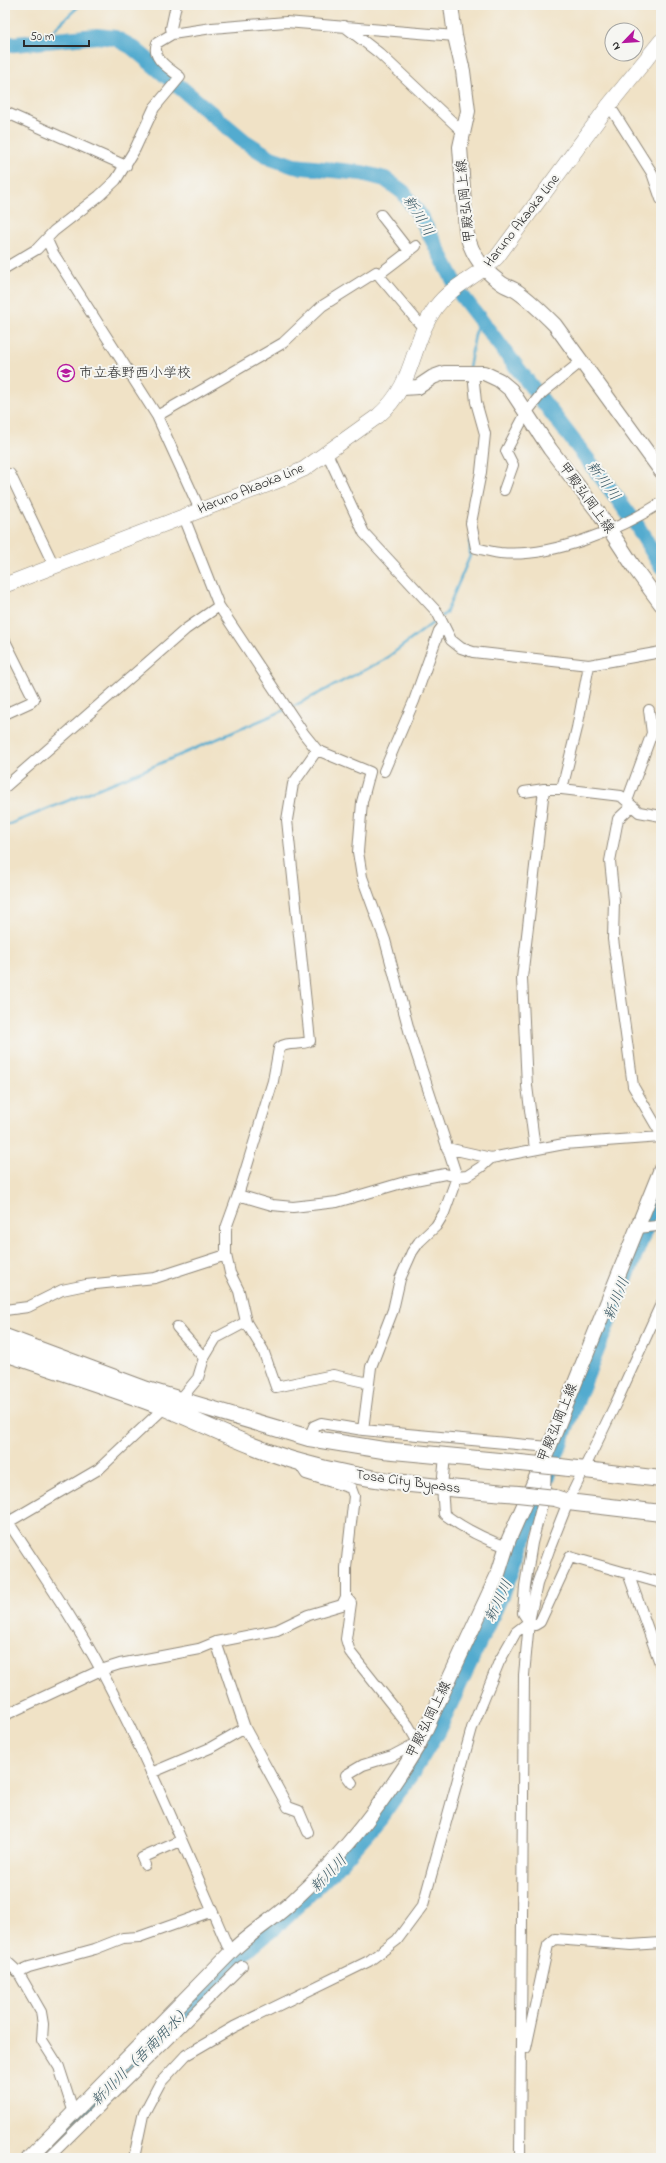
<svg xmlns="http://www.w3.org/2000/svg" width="666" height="2163" viewBox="0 0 666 2163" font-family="'Indie Flower','Klee One',sans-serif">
	<rect width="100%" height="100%" fill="#f6f6f2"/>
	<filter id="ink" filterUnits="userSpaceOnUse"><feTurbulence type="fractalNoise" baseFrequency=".025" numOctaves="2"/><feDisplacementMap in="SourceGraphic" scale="8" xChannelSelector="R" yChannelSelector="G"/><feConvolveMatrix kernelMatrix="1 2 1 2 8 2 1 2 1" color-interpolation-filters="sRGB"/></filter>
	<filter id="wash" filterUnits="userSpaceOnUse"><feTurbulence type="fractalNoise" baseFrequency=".012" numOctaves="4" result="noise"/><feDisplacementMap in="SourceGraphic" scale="16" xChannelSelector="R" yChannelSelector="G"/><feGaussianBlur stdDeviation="0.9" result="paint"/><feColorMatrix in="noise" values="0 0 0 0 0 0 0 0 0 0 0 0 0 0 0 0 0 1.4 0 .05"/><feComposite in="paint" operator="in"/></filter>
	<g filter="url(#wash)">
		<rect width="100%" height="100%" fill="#f0e2c6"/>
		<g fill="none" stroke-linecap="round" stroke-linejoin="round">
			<!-- stream -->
			<path stroke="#52abcf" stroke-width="2.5" d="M42 41 80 5
				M469 368 478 318
				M442 616 446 613 470 556V542
				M290 708 384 660 438 619
				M5 826 147 769 285 710
				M5 1509 8 1514
				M243 1953V1954"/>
			<!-- river -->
			<path stroke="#52abcf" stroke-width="16" d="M5 45 97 36 115 38 132 47 244 141 271 158 294 166 362 173 385 179 403 192 419 214 462 296 608 486 636 524 661 566
				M40 2158 243 1954 276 1926 336 1868 379 1819 414 1770 437 1732 510 1577 570 1417 661 1190"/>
		</g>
	</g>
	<g filter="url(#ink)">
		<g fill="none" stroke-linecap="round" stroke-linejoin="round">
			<!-- minor casing -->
			<g stroke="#8e8678" stroke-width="12">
				<path id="minor" d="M344 26 379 53 462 131
					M172 34 171 28 176 5
					M609 105 652 173 661 199
					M5 112 126 166
					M381 215 409 251
					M47 240 53 253 157 416
					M5 268 37 249 54 231 99 196 116 180 135 149 154 108 180 77C169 68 151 59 157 43L172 34 212 28 286 22 455 36
					M378 275 416 246
					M473 373 476 402 485 434 481 472 471 523 476 548C484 550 492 552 500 553 552 558 618 530 661 503
					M327 453 364 533 437 612 451 640 461 648 473 652 589 665
					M5 476 10 474 54 566
					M504 490 513 465 506 451 526 413 542 393 582 361
					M200 510 157 416 283 343 322 306 376 272 419 323 426 326
					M184 517 219 606 304 734 317 750 370 772 362 802 358 852 362 877 385 940 410 1034 457 1177 444 1213 436 1226 419 1242 412 1252 400 1279 393 1310 371 1367 363 1430
					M5 641 34 699 31 702 7 713
					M384 771 414 701 439 631 443 626
					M5 787 186 629 219 606
					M562 789 577 728 589 665 661 652
					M524 792 544 789
					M627 801 652 733 649 710
					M632 806 618 819 610 861 614 900 613 939 633 1086 661 1134
					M447 1148 491 1158 564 1144 661 1137
					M535 1149 527 1086 522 978 544 789H562L621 796 639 812 661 816
					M238 1195 272 1205 293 1207 337 1202 405 1182 445 1174 457 1177 467 1176 481 1167 491 1158
					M638 1228 657 1226 661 1221
					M5 1310 28 1307 62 1290 86 1285 155 1278 226 1255
					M246 1322 239 1291 230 1273 226 1255V1228L238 1195 273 1081 279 1048C287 1041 300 1046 310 1041L287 820 293 784 317 750
					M177 1327 204 1358
					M309 1438 314 1426 321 1423 363 1430 549 1447
					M445 1456 442 1487 444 1514C463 1528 484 1539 507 1547
					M546 1461 545 1493 532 1543 525 1586 523 1613 529 1622 535 1625 540 1622 570 1557 661 1583
					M5 1517C37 1567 73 1617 101 1670 148 1759 187 1853 227 1945L232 1951
					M5 1524 99 1469 164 1408 179 1401 198 1378 204 1358 216 1338 246 1322 263 1350 276 1387 333 1375 369 1383
					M628 1573 661 1666
					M346 1597 351 1603 346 1639 350 1652 408 1725 419 1744
					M216 1642 245 1728 288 1807 299 1811 308 1832
					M5 1715 101 1670 120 1664 199 1649 216 1642 277 1630 308 1615 342 1605 346 1597V1568L354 1496 351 1488 306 1474 302 1468 301 1463
					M151 1773 210 1748 245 1728
					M352 1783 346 1775 363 1765 392 1756 411 1746 418 1747
					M145 1865 142 1858 176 1843H182
					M5 1960 18 1972
					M526 2048 548 1945 555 1939 631 1945 661 1943
					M75 2111 72 2107 59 2067 42 2040 43 2024 41 2012 18 1972 29 1967 95 1949 123 1938 139 1937 212 1911
					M48 2158 242 1966
					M134 2158 143 2115 160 2083 186 2055 234 2027 369 1961 397 1940 423 1905 472 1728 499 1662 516 1632 529 1622
					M520 2158 524 1675 529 1622 537 1584 549 1550 568 1502 616 1403 661 1304"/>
			</g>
			<!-- secondary casing -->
			<g stroke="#8e8678" stroke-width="16">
				<path id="secondary" d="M451 5 455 36 463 71 468 111 460 147 466 230C470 253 483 270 501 283 506 287 513 288 518 292 532 302 543 313 555 325L661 471
					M403 388 418 387 433 377 444 373H484L499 380 511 390 550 449 598 512 636 570 661 604
					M29 2158C97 2089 165 2020 232 1951 251 1932 276 1918 295 1899 345 1853 384 1802 419 1744L498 1574 509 1539 546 1455 661 1169"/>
			</g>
			<!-- primary casing -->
			<g stroke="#8e8678" stroke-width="16">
				<path id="primary" d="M5 585 282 479 304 469 378 416C416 384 410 343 436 307 452 285 479 276 497 257L609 105 661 41"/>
			</g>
			<!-- trunk casing -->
			<g stroke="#8e8678" stroke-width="18">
				<path id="trunk" d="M5 1337 147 1390 309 1438 383 1450 520 1463
					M5 1353C58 1371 113 1388 165 1408 211 1427 255 1450 303 1463 372 1483 446 1488 518 1494
					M560 1467 661 1479
					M555 1498 568 1502 661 1513"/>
			</g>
			<!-- minor -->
			<use href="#minor" stroke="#fff" stroke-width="10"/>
			<!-- secondary -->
			<use href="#secondary" stroke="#fff" stroke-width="14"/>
			<!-- primary -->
			<use href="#primary" stroke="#fff" stroke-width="15"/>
			<!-- trunk -->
			<use href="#trunk" stroke="#fff" stroke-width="16"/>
			<!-- trunk-bridge casing -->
			<g stroke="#8e8678" stroke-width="18" stroke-linecap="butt">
				<path id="trunk-bridge" d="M520 1463 560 1467
					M518 1494 555 1498"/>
			</g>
			<!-- trunk-bridge -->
			<use href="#trunk-bridge" stroke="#fff" stroke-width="16"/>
		</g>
	</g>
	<!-- icons -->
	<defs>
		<g id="school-ring" transform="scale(0.9)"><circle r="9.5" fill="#f6f6f2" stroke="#b5179e" stroke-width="1.5"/><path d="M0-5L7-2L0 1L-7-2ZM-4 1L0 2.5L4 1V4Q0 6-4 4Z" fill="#b5179e"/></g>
	</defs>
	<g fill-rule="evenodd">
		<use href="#school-ring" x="66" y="373"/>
	</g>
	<g text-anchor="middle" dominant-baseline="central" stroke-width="4" stroke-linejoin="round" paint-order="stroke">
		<!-- street labels -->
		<g font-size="14" fill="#2b2b2b" stroke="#f6f6f2">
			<text transform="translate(466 201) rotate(-96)">甲殿弘岡上線</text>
			<text transform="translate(522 221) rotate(-52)">Haruno Akaoka Line</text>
			<text transform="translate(251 489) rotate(-22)">Haruno Akaoka Line</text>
			<text transform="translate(586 498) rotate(54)">甲殿弘岡上線</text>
			<text transform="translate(558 1423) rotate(-68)">甲殿弘岡上線</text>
			<text transform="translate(408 1482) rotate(8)">Tosa City Bypass</text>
			<text transform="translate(429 1720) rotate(-64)">甲殿弘岡上線</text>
		</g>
		<!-- poi labels -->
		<g font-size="14" fill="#2b2b2b" stroke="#f6f6f2" text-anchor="start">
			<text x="79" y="373">市立春野西小学校</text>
		</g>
		<!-- water labels -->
		<g font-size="15" font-style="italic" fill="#395864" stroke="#f6f6f2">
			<text transform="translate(418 216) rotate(58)">新川川</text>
			<text transform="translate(603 481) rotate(53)">新川川</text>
			<text transform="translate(617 1299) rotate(-68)">新川川</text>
			<text transform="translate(499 1601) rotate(-65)">新川川</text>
			<text transform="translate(329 1874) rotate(-46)">新川川</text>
			<text transform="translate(142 2056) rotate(-45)">新川川（吾南用水）</text>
		</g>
	</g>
	<!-- margin -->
	<rect width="666" height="2163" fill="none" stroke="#f6f6f2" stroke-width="20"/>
	<!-- north arrow -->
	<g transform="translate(624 42) rotate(245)"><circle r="19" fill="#f6f6f2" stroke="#a5a5a2"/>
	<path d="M0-3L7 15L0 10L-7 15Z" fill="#b5179e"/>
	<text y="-6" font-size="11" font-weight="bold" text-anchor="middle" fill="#2b2b2b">N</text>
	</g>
	<!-- scale -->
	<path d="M24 40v6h65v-6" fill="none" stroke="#2b2b2b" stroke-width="2"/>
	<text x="30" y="40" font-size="12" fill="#2b2b2b" stroke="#f6f6f2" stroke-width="3" paint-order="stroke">50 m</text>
</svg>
